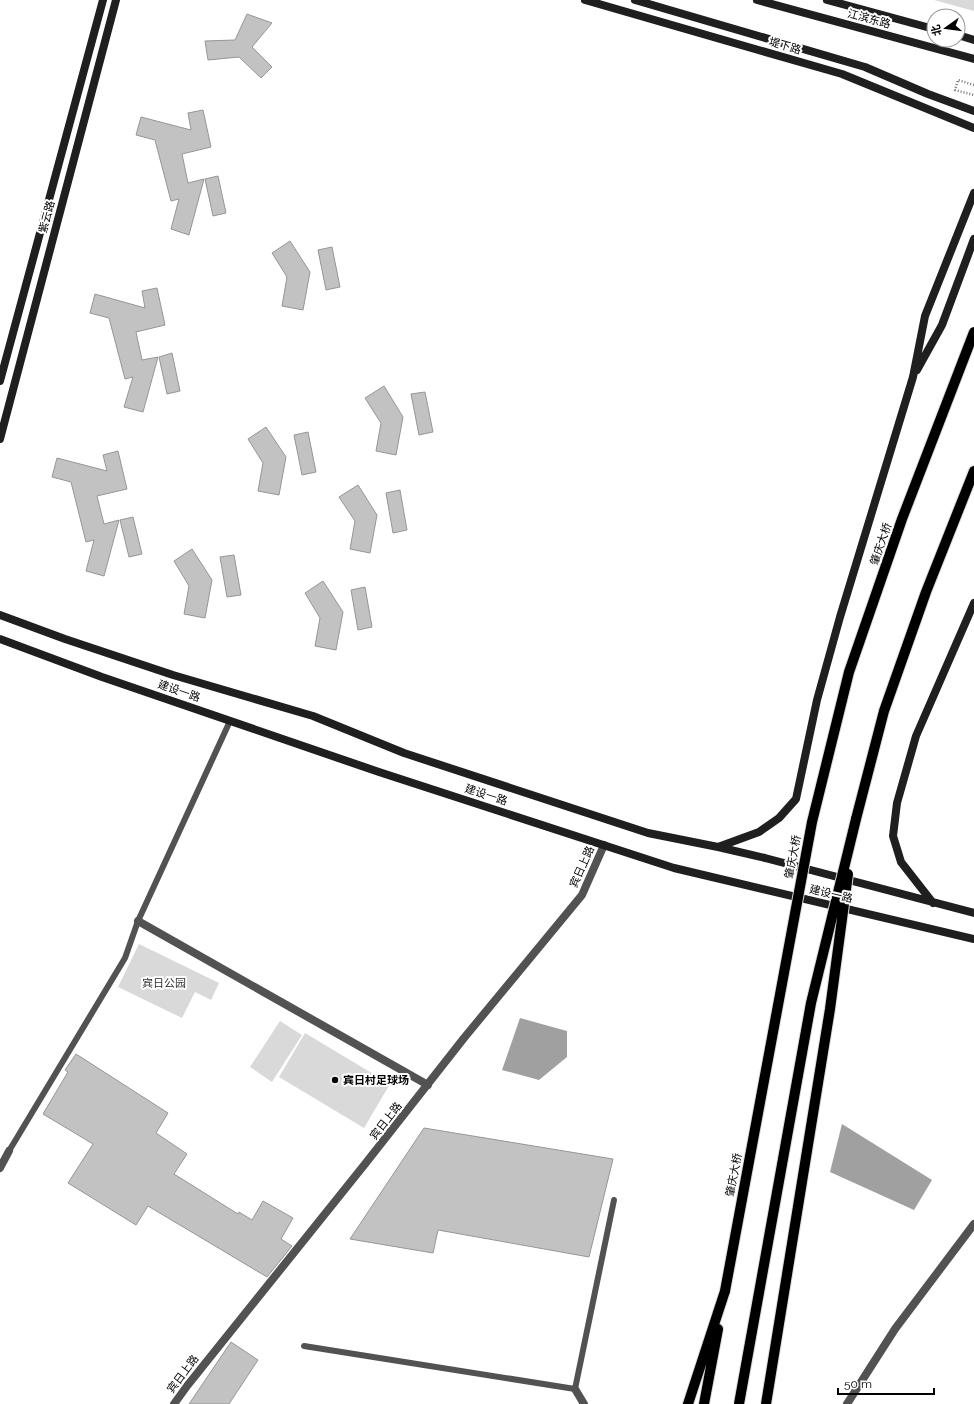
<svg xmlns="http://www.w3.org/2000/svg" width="974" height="1404" viewBox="0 0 974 1404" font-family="Raleway,'Noto Sans SC',sans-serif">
	<rect width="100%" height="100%" fill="#fff"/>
	<!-- green -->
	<path fill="#d9d9d9" d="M934 0H974V11Z
		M139 944 219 983 211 1000 195 992 182 1018 118 987Z
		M280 1021 302 1035 272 1082 250 1067Z
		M305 1033 390 1084 364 1128 279 1077Z"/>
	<!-- water -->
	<path fill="#a0a0a0" d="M520 1018 567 1031V1057L539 1080 502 1070Z
		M842 1124 932 1180 914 1210 830 1172Z"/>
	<!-- building -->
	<path fill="#c2c2c2" stroke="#969696" d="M247 14 272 23 252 47 272 67 261 78 239 57 208 60 205 41 235 40Z
		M203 110 211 147 182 154 188 183 204 179 189 235 171 229 179 199 171 201 155 140 136 135 141 117 191 130 188 113Z
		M218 176 226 213 213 216 205 179Z
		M290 241 310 272 303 310 282 306 287 277 272 253Z
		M332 247 340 287 326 290 318 250Z
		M157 288 165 325 136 332 142 360 158 357 143 412 124 407 133 377 125 379 109 318 90 313 95 294 145 308 142 291Z
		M172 353 180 391 167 394 159 357Z
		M384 386 403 417 396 455 376 451 381 423 365 398Z
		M425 392 433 432 419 435 411 394Z
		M266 427 286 457 279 495 258 491 263 463 248 439Z
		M308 432 316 472 302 475 294 435Z
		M118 451 127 489 97 496 104 524 119 520 104 576 86 571 94 540 86 542 71 482 52 477 57 458 107 471 103 455Z
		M358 485 377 515 370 553 350 549 355 521 339 497Z
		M400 490 407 530 393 533 386 493Z
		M133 517 142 554 129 557 120 520Z
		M192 549 212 580 205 618 184 614 189 586 174 561Z
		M234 555 241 595 227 597 220 557Z
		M323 581 343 612 336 650 315 646 320 618 305 593Z
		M365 587 372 627 358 630 351 590Z
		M76 1054 168 1113 156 1133 187 1154 174 1174 238 1214 239 1212 252 1220 263 1201 293 1218 281 1239 292 1246 267 1277 148 1206 136 1225 68 1183 93 1144 43 1114 68 1072 65 1070Z
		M424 1128 613 1159 589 1257 438 1230 433 1253 350 1239Z
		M231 1342 258 1360 229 1404H189Z"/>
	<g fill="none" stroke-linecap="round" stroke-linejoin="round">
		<!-- primary casing -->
		<g stroke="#dbdbdb" stroke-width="12">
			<path id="primary" d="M856 819 884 711 926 592 974 471
				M688 1404 725 1291
				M704 1404 718 1329"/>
		</g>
		<!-- path -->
		<path stroke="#747474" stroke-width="2.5" stroke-dasharray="1 2" stroke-linecap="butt" d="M974 85 958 80 955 90 974 95"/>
		<!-- lane -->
		<path stroke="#525252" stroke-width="6" d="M9 1151 125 958 138 921 230 721
			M304 1346 575 1389 614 1200"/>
		<!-- street -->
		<path stroke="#525252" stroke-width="8" d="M138 921 428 1085
			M0 1168 9 1151
			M575 1389 584 1404
			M174 1404 187 1386 365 1164 464 1038 582 895 604 845
			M847 1404 895 1329 974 1224"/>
		<!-- secondary -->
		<path stroke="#1f1f1f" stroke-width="8" d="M585 0 842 74 974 128
			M635 0 865 67 928 94 974 111
			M757 0 974 59
			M827 0 934 29
			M958 35 974 40
			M917 370 942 325 974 239
			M0 381 103 0
			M0 439 116 0
			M0 615 65 639 173 675 313 716 404 753 648 833 718 847 765 858 974 913
			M0 639 102 677 379 772 674 868 974 939
			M718 847 759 832 779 818 796 799 817 700 840 617 913 377 925 316 974 193
			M933 903 901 862 893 836 897 803 916 736 974 603"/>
		<!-- primary -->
		<use href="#primary" stroke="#000" stroke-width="10"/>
		<!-- primary-bridge casing -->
		<g stroke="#dbdbdb" stroke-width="12" stroke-linecap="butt">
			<path id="primary-bridge" d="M725 1291 812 822 849 672 902 519 974 332
				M739 1404 811 1003 856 819
				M766 1404 830 1009 848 874"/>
		</g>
		<!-- primary-bridge -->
		<use href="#primary-bridge" stroke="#000" stroke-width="10"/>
	</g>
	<!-- markers -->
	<circle fill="#000" stroke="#fff" stroke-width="1.5" cx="335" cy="1080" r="4"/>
	<g text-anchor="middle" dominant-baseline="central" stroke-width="4" stroke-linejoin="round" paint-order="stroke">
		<!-- street labels -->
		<g font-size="11" fill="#000" stroke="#fff">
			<text transform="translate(869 19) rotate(15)">江滨东路</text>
			<text transform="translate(785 46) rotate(16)">堤下路</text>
			<text transform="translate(47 217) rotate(-75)">紫云路</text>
			<text transform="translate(881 544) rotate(-71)">肇庆大桥</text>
			<text transform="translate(179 691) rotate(19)">建设一路</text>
			<text transform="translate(486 795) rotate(18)">建设一路</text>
			<text transform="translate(793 857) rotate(-79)">肇庆大桥</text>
			<text transform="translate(582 867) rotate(-66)">宾日上路</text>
			<text transform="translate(831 894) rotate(13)">建设一路</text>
			<text transform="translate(386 1121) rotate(-52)">宾日上路</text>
			<text transform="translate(734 1175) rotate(-79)">肇庆大桥</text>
			<text transform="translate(183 1374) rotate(-53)">宾日上路</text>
		</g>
		<!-- park labels -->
		<g font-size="11" fill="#303030" stroke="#fff">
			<text x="164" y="983">宾日公园</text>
		</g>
		<!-- poi labels -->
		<g font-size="11" font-weight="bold" fill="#000" stroke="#fff" text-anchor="start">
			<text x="343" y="1080">宾日村足球场</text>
		</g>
	</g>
	<!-- north arrow -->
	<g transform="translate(946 28) rotate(256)"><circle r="19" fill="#ffffff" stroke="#999999"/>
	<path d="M0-3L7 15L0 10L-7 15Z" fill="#000000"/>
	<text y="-6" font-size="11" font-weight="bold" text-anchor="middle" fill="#000000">北</text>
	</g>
	<!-- scale -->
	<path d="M838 1388v6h96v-6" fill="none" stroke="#000000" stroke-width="2"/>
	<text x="844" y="1388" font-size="12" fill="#000000" stroke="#ffffff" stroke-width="3" paint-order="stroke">50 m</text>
</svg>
